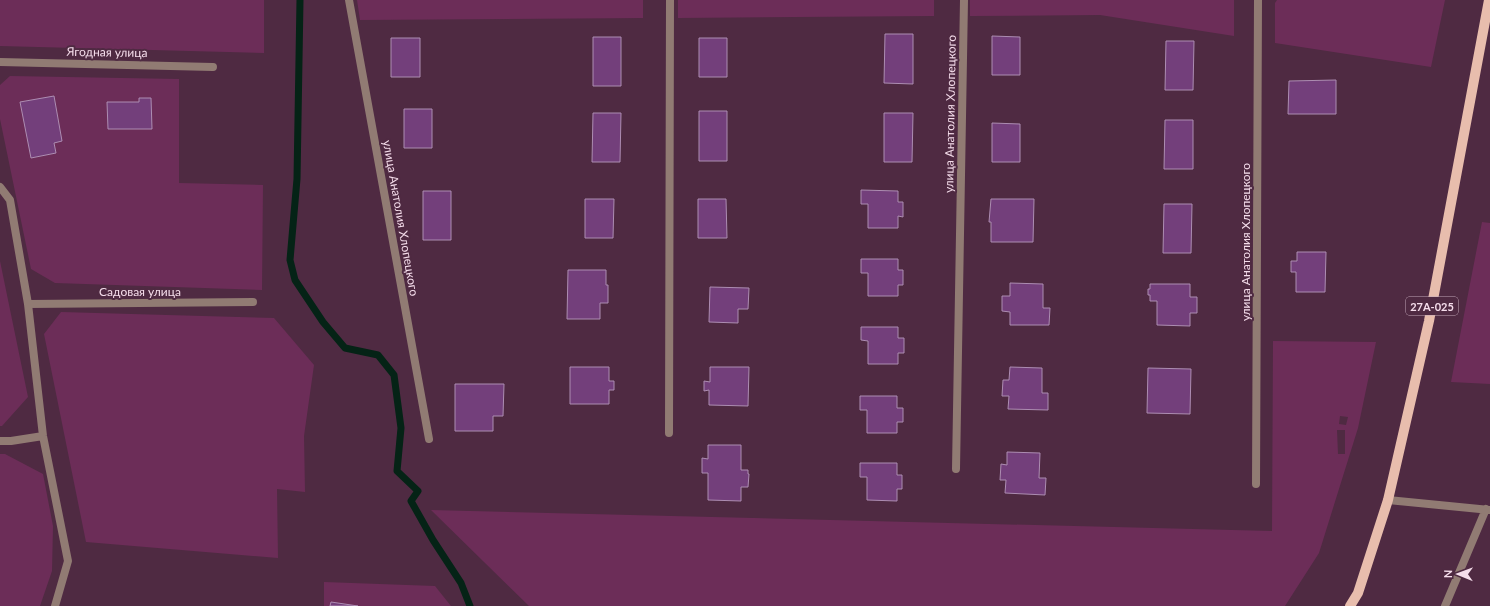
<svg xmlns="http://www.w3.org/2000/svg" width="1490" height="606" viewBox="0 0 1490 606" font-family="Lato,sans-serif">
	<rect width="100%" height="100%" fill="#4f2a42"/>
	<!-- green -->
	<path fill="#6c2d58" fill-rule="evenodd" d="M0 0H264V53L0 46Z
		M357 0H643V18L360 20Z
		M678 0H934V16L678 18Z
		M970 0H1234V36L1100 15 970 16Z
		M1277 0H1445L1431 67 1275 43V3Z
		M10 76 179 79V183L263 185 262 290 55 283 31 269 0 119V85Z
		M1482 222 1490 223V384L1451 382Z
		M0 261 28 397 2 426H0Z
		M61 312 274 318 314 365 304 436 305 492 277 489 278 558 86 542 44 334Z
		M1273 341 1376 342 1358 428 1319 553 1285 606H529L431 510 1272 531ZM1340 416 1348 417 1346 425 1339 424ZM1337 430H1345V454H1338Z
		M0 454H5L43 474 53 526 52 571 40 606H0Z
		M324 582 435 586 451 606H324Z"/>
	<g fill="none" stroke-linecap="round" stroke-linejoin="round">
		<!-- stream -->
		<path stroke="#052316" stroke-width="7" d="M300 0 297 179 290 260 295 280 323 322 345 348 378 355 394 375 401 428 397 471 418 491 411 501 433 540 461 583 470 606"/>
	</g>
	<!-- building -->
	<path fill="#733f7b" stroke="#ad8db2" d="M885 34H913V84L884 83Z
		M992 36 1020 37V75H992Z
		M593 37H621V86H593Z
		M391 38H420V77H391Z
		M699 38H727V77H699Z
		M1166 41H1194L1193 90H1165Z
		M1336 80V114H1288L1289 81Z
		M54 96 62 141 54 143 56 153 31 158 20 102Z
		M139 98H151L152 129H108L107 102H139Z
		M404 109H432V148H404Z
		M699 111H727V161H699Z
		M593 113H621L620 162H592Z
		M884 113H913L912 162H884Z
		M1165 120H1193V169H1164Z
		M992 123 1020 124V162H992Z
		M861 190 898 191V202H903V217L898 216V228H868V204H861Z
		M423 191H451V240H423Z
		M585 199H614L613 238H585Z
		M698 199H726L727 238H698Z
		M991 199H1034L1033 242H991V222H989Z
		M1164 204H1192L1191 253H1163Z
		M1297 252H1326L1325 292H1296V272H1291V261H1297Z
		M861 259H898V270H903V285H898V296H868V273H861Z
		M568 270H606V285H608V303H600V319H567Z
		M1010 283 1043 284V308H1050L1049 325H1010V312L1002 311V296H1010Z
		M1150 284H1190V297H1197V313H1190V326L1157 325V301H1150V295H1148V289H1150Z
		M710 287 749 288 748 309H738V323L709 322Z
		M861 327H898V338H904V353H898V364H868V341L861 340Z
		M570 367H609V381H614V390H609V404H570Z
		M710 367H749L748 406 709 405V390L704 391V381L710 382Z
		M1010 367 1042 368V393H1048V410L1008 409 1009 396H1002L1003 380H1009Z
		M1148 368 1191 369 1190 414 1147 413Z
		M455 384H504L503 416H493V431H455Z
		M860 396H897V408H903V422H897V433H867V410H860Z
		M708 445H741V470H748V474H749L748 487H741V501L708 500V473H702V458L708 459Z
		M1007 452 1040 453 1039 478H1046L1045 495 1005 493 1006 480H1000L1001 464 1007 465Z
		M860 463H897V475H902V489H897V501L867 500V477H860Z
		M331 602 358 606H330Z"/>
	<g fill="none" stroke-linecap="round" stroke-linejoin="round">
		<!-- minor -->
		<path stroke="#917b73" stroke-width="8" d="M349 0 429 439
			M0 62 213 67
			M0 187 10 200 28 304 43 436 68 561 55 606
			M28 304 253 302
			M669 433 670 0
			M0 441H11L43 436
			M956 469 964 0
			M1256 484 1258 0
			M1388 500 1490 510
			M1445 606 1486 509"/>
		<!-- primary -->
		<path stroke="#e8bdad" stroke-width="10" d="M1350 606 1358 593 1388 500 1429 321 1489 0"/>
	</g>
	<g text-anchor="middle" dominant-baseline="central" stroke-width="4" stroke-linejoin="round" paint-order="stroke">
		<!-- shield labels -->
		<rect fill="#4f2a42" stroke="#c3a7b8" stroke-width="1" x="1406" y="297" width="52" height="18" rx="3"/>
		<g font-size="11" font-weight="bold" fill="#f5ddeb">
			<text x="1432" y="306">27А-025</text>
		</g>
		<!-- street labels -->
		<g font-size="12" fill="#f5ddeb" stroke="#4f2a42">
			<text transform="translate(107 52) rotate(1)">Ягодная улица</text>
			<text transform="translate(950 114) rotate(-89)">улица Анатолия Хлопецкого</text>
			<text transform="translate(401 218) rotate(80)">улица Анатолия Хлопецкого</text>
			<text transform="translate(1245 242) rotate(-90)">улица Анатолия Хлопецкого</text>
			<text x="140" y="291">Садовая улица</text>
		</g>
	</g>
	<!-- north arrow -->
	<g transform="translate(1458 574) rotate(271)" stroke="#4f2a42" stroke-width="3" paint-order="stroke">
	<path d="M0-3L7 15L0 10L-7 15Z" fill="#f5ddeb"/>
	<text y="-6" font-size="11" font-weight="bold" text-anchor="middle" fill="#f5ddeb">N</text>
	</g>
</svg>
